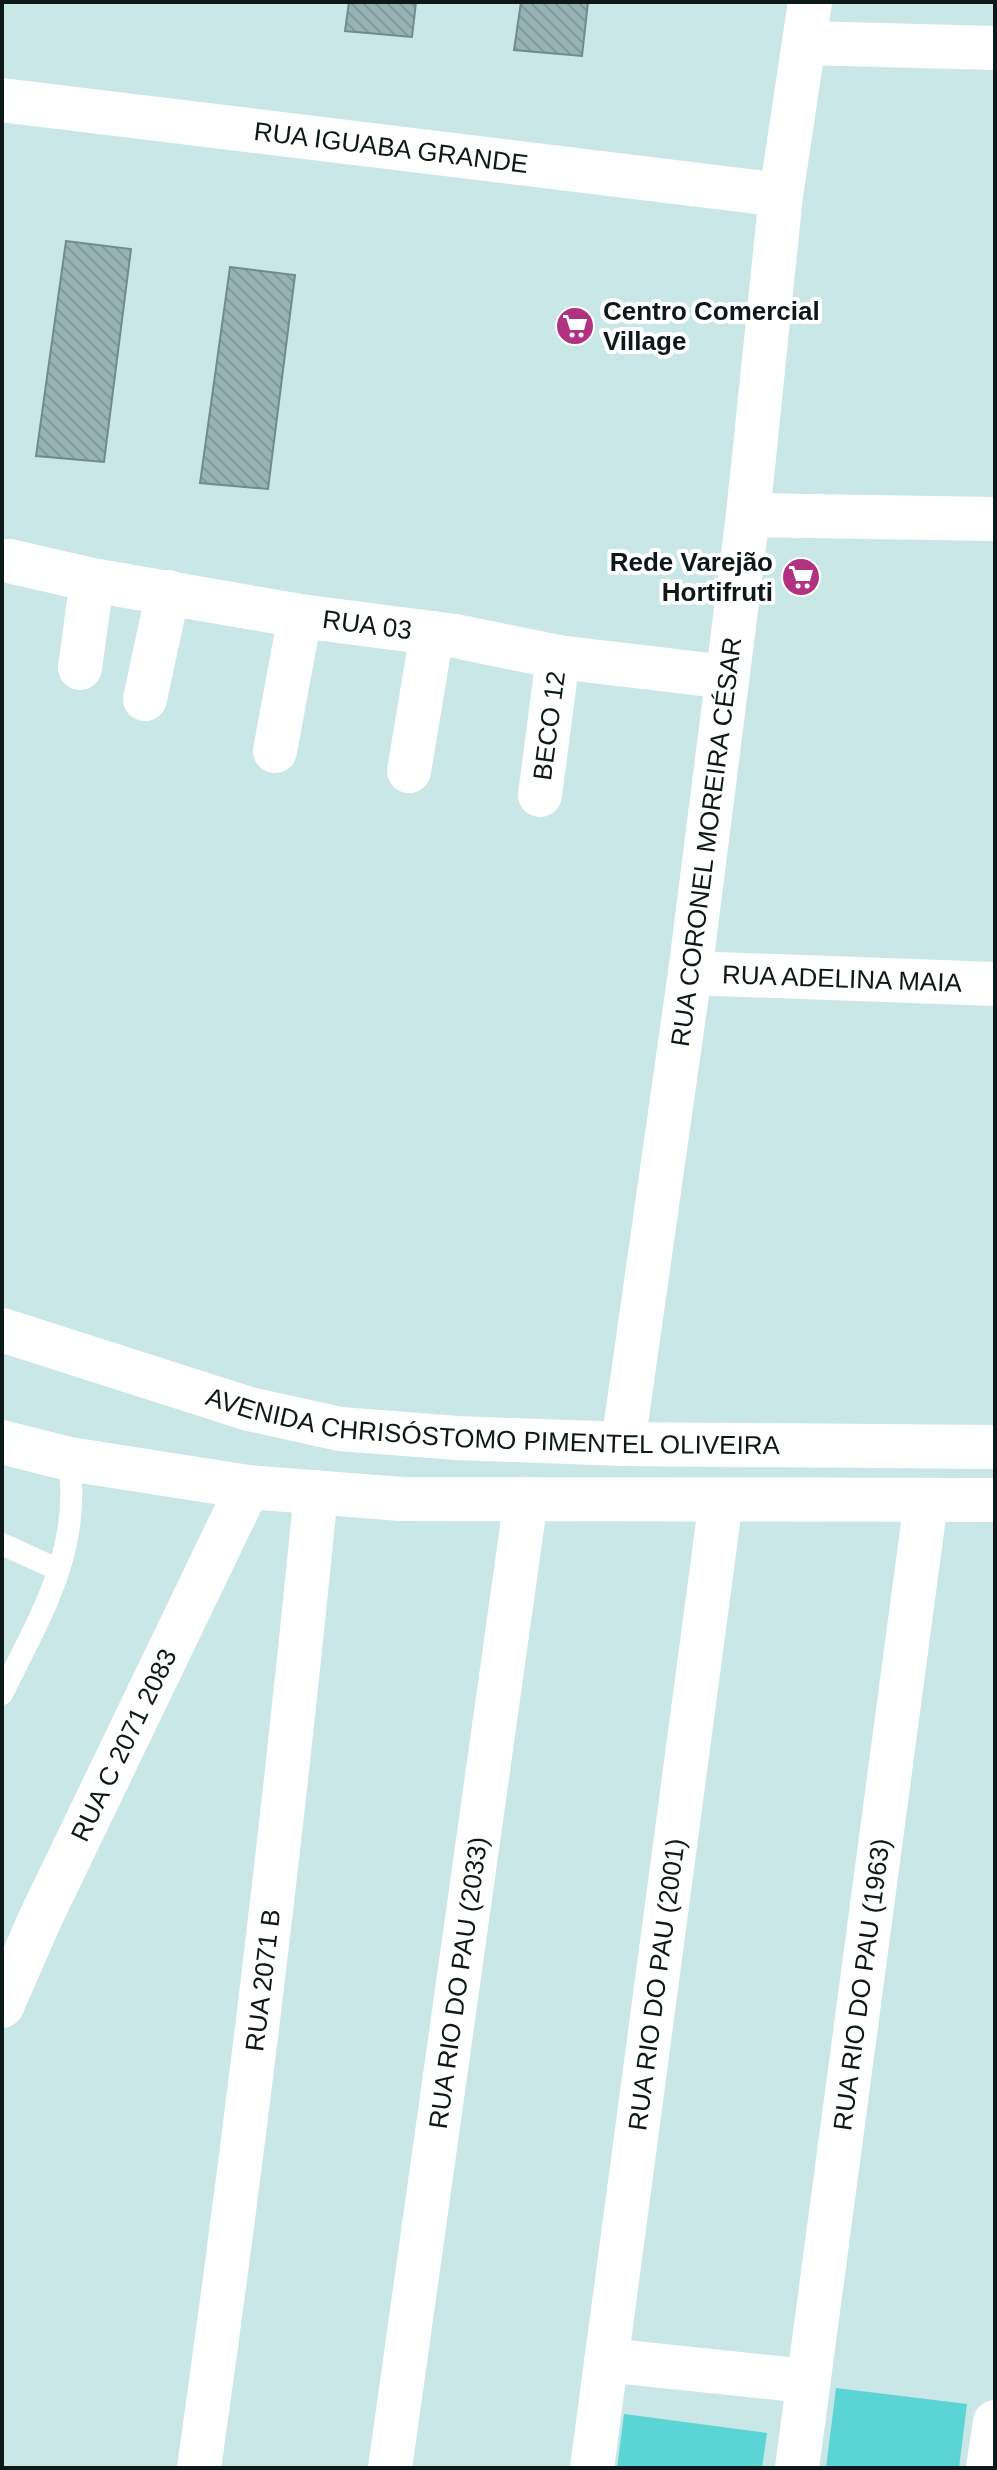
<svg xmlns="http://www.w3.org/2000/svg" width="997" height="2470" viewBox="0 0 997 2470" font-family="Arial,sans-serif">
	<defs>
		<pattern id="building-back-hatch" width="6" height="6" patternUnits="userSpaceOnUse" patternTransform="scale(2)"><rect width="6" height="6" fill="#97b3b3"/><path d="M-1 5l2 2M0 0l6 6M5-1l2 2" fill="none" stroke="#819999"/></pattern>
	</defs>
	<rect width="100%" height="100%" fill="#cae7e7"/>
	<!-- garden -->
	<path fill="#5ad4d5" d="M836 2388 967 2404 959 2468H826Z
		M624 2414 767 2433 762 2468H617Z"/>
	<!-- building -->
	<path fill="url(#building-back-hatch)" stroke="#708b8b" stroke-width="2" d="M349 2H416L412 37 345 31Z
		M521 2H588L582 56 514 50Z
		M66 241 131 249 104 462 36 456Z
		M230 267 295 275 268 489 200 483Z"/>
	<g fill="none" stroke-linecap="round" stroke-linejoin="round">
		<!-- lane -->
		<path stroke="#fff" stroke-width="22" d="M2 1544 59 1570
			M2 1694C41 1614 82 1551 69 1459"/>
		<!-- street -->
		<g stroke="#fff" stroke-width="44">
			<path d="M805 43 995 48"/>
			<path id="s1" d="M2 100 781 195"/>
			<path d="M748 515 995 519"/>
			<path id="s2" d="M9 561 92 580 300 616 455 636 558 657 727 677"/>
			<path d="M80 668 92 580"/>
			<path d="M145 699 168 592"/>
			<path d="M275 751 300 616"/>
			<path d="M409 771 432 633"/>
			<path id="s3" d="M540 795 558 657"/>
			<path id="s4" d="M690 973 995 984"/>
			<path id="s5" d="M2 2006 40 1919 248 1487"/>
			<path d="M606 2360 806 2381"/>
			<path id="s6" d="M199 2468C245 2143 284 1819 316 1492"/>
			<path id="s7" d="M390 2468 526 1499"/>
			<path id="s8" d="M592 2468 721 1500"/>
			<path id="s9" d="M797 2468 926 1501"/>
			<path d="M988 2468 995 2422"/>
		</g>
		<!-- secondary -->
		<path stroke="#fff" stroke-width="44" id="s10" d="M623 1444 690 973 748 515 781 195 810 2"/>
		<!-- primary -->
		<g stroke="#fff" stroke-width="44">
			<path id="s11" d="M2 1330 249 1409 340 1429 457 1438 623 1444 995 1447"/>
			<path d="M2 1442 69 1459 248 1487 401 1499 995 1500"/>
		</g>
	</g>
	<!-- icons -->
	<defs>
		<g id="supermarket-disc" transform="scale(2)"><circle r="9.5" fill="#b03281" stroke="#fff"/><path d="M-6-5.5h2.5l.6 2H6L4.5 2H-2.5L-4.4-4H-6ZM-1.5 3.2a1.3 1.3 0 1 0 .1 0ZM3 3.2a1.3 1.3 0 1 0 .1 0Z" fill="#fff"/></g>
	</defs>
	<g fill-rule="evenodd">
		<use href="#supermarket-disc" x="575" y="326"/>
		<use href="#supermarket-disc" x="801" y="577"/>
	</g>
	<g text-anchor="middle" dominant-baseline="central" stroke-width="8" stroke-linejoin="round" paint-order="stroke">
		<!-- street labels -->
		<g font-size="26" fill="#0d1818" stroke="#fff">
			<text stroke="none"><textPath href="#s1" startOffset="392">RUA IGUABA GRANDE</textPath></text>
			<text stroke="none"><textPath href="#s2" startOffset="364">RUA 03</textPath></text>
			<text stroke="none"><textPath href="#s3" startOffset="70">BECO 12</textPath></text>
			<text stroke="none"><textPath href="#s10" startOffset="608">RUA CORONEL MOREIRA CÉSAR</textPath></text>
			<text stroke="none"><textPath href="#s4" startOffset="152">RUA ADELINA MAIA</textPath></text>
			<text stroke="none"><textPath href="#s11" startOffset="504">AVENIDA CHRISÓSTOMO PIMENTEL OLIVEIRA</textPath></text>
			<text stroke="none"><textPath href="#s5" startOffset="288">RUA C 2071 2083</textPath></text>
			<text stroke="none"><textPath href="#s6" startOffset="492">RUA 2071 B</textPath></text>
			<text stroke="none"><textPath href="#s7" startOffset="490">RUA RIO DO PAU (2033)</textPath></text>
			<text stroke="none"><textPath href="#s8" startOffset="488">RUA RIO DO PAU (2001)</textPath></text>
			<text stroke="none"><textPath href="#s9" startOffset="488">RUA RIO DO PAU (1963)</textPath></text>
		</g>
		<!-- poi labels -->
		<g font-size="26" font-weight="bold" fill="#0d1818" stroke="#fff" text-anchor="start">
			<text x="603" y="311">Centro Comercial<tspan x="603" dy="30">Village</tspan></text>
			<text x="773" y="562" text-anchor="end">Rede Varejão<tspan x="773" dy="30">Hortifruti</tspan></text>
		</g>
	</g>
	<!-- border -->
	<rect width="997" height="2470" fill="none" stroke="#0d1818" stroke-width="8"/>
</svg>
